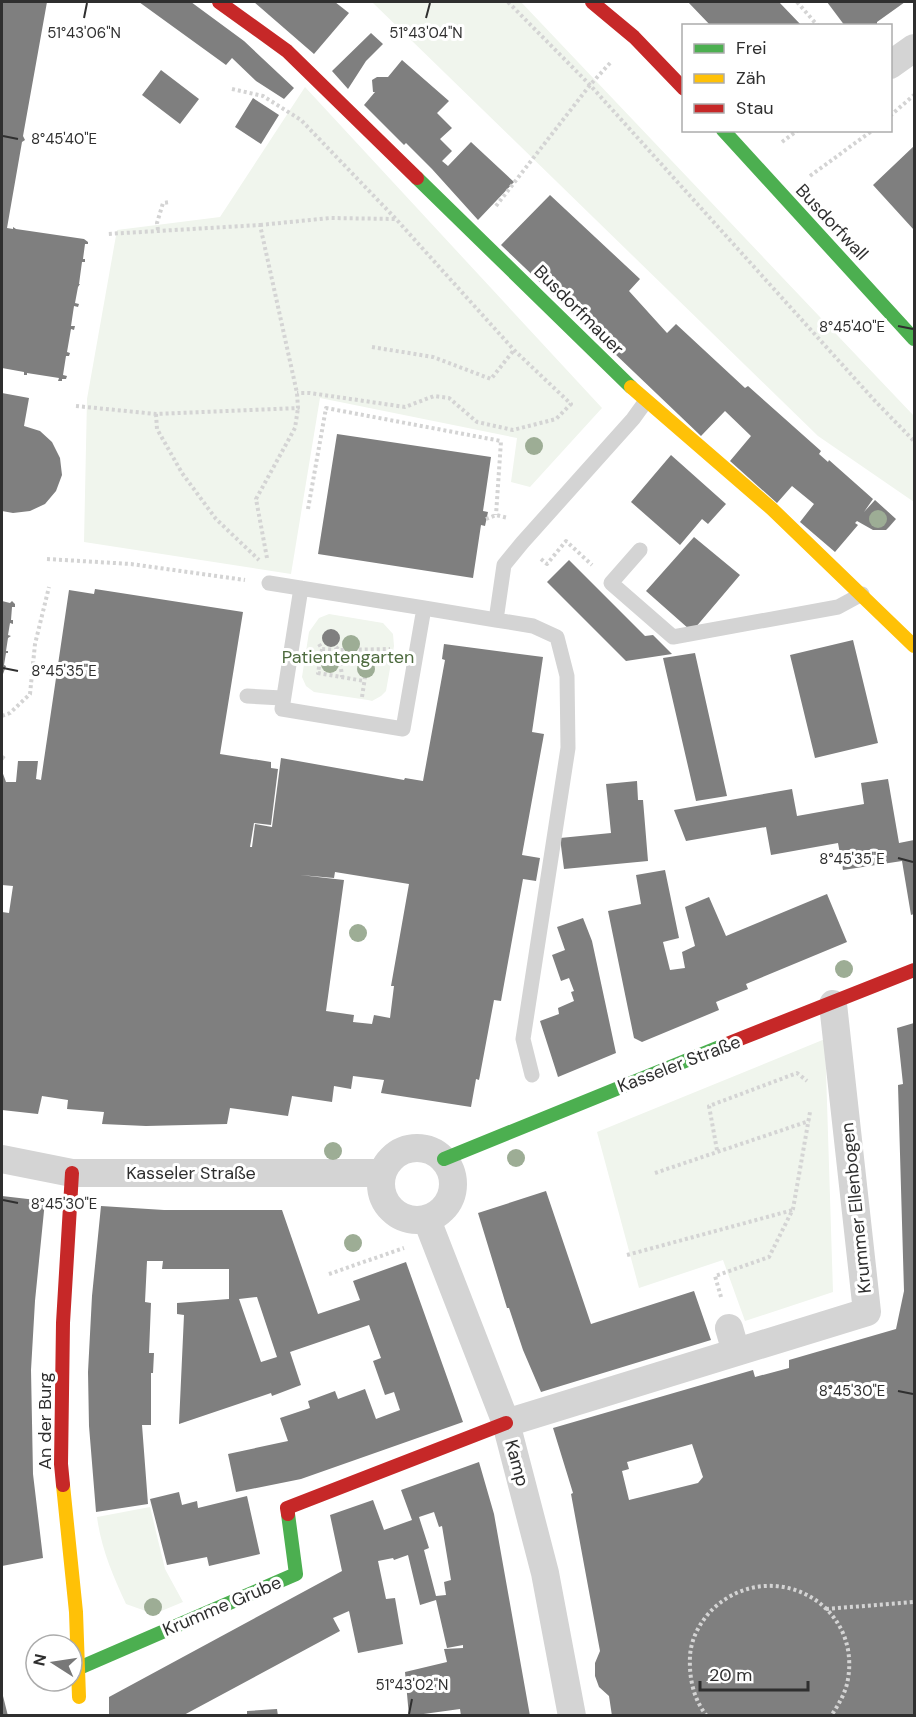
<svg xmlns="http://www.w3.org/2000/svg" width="916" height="1717" viewBox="0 0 916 1717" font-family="'DM Sans',sans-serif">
	<rect width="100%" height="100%" fill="#fff"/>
	<!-- green -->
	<path fill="#f0f5ed" d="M372 2H521L914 416V502L818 436Z
		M305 87 602 408 530 487 511 482 517 438 320 398 291 574 84 542 87 399 117 230 220 217Z
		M329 614 383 623 393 634 394 646 386 691 381 696 372 701 368 700 314 692 306 686 302 677 309 632 319 618Z
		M825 1039 833 1292 745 1321 723 1260 639 1288 597 1132Z
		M150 1507 165 1569 183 1602 154 1614 126 1604C113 1576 101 1548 97 1517Z"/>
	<!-- building -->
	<path fill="#7f7f7f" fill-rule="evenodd" d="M2 2H47L23 136 25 140 22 142 7 228 13 229V227L16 229 84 239 88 242V244H85L83 259H85V262H82L79 284H80L78 287 75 303 79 304 78 307 74 306 71 326H75L74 330 71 329 67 352 70 353 69 356H66L63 375 67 376 66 379H62V381H58L59 378 27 373V375H24V372L2 368Z
		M139 2H191L244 41 294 88 284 99 256 81 232 58 226 65Z
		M254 2H335L349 13 314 54Z
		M688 2H779L802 26H711Z
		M827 2H905L877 22V26H845Z
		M371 33 383 44 366 61 348 89 332 71Z
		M402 60 449 101 437 113 452 128 440 139 452 151 442 161 448 166 471 142 514 182 478 220 432 169 406 143 404 145 364 105 375 92H373L372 80 377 77H388Z
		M161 70 199 99 180 124 142 95Z
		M253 98 279 115 261 144 235 127Z
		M914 146V230L873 185Z
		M550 195 640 279 629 291 667 333 676 324 745 388 748 386 821 451 819 454 828 462 829 460 873 499 864 512 875 500 896 519 889 527 886 530H873L857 521 855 523 858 525 835 552 800 522 814 504 792 486 777 503 730 461 751 436 725 411 701 436 501 245Z
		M2 393 29 398 24 426 40 431 52 442 60 458 62 475 56 491 45 504 30 511 13 513 2 511Z
		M337 434 491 457 483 511 488 512 485 526 481 525 473 578 318 554Z
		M671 455 726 504 708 524 702 519 680 545 631 502Z
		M694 537 740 575 695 628 689 629 646 591Z
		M569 560 645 636 653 635 672 654 626 661 547 582Z
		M95 589 243 612 220 754 271 762V768L278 769 271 825 254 823 250 847H252L255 824 272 827 281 758 404 780 405 778 423 781 445 660 442 659 444 644 543 657 532 732 544 734 522 855 540 858 536 881 523 879 501 1001 494 1000 480 1075 479 1080 476 1079 471 1107 381 1093 384 1080 353 1076 351 1089 334 1086 332 1102 292 1096 288 1116 230 1108 227 1124 146 1126 102 1124 104 1112 67 1109 68 1100 42 1096 38 1114 2 1110V912L9 913 13 886 2 885V771L6 782H16L18 761H38L36 779 41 780 69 590 94 594ZM335 872 409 884 391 986H394L390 1018 374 1015 372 1024 353 1022 354 1015 326 1011 344 880 300 875 334 878Z
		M2 601 10 603 12 601 15 604V607H12L11 620H13V624L10 623 8 635 11 636 8 638 6 651H8V653H6L4 665 6 666 3 674Z
		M322 638a9 9 0 1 1 18 0a9 9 0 1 1-18 0Z
		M853 640 878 743 815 758 790 655Z
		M695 653 727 796 696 801 663 658Z
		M888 779 899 843 914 840V914L911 915 902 861 843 870 838 843 771 855 766 827 686 841 674 810 792 789 797 816 864 804 861 783Z
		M637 781 638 800H643L648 861 564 869 560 838 611 833 606 784Z
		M665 870 679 938 663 942 670 970 685 968 682 952 695 946 685 907 709 897 726 936 827 894 847 942 746 984 748 989 716 1002 719 1010 642 1042 634 1038 608 911 641 904 636 875Z
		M583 918 592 941 616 1053 558 1077 540 1021 559 1014 558 1008 574 1001 571 992 574 991 569 978 561 981 552 955 565 950 557 927Z
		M914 1023V1716H612L609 1696 599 1687 595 1676V1663L600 1651 571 1494 573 1493 553 1428 753 1370 755 1377 789 1368V1360L896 1329 904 1291 898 1085 903 1084 897 1028ZM692 1444 703 1477 698 1483 629 1500 622 1471 629 1469 627 1462Z
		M546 1191 591 1324 694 1291 711 1340 541 1392 523 1350 509 1308H507L478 1213Z
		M2 1196 45 1201 35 1301 31 1370 33 1474 43 1558 2 1566Z
		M101 1206 164 1210H282L318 1314 360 1300 353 1281 406 1262 463 1422 301 1479 236 1492 228 1454 288 1441 280 1418 310 1408 308 1401 335 1391 338 1399 365 1389 376 1419 400 1410 394 1392 385 1395 373 1361 381 1358 369 1325 290 1352 301 1385 272 1396 271 1393 179 1424 184 1315 177 1314V1303L229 1299V1269H162L163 1261H147L145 1302 151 1303 149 1353H154L153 1373H151V1425H142L148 1504 96 1512 89 1426 88 1372 92 1296ZM257 1297 277 1357 261 1362 239 1299Z
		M479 1462 494 1514 530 1716H461L460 1709 409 1716 405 1672 447 1662 444 1649 463 1648V1645L447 1648 436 1600 420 1605 408 1555 394 1560 393 1558 378 1561 386 1599 395 1598 403 1644 358 1653 349 1611 333 1618 340 1631 182 1716H109V1697L342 1571 330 1515 373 1500 384 1530 412 1520 401 1490ZM434 1512 439 1527 442 1526 451 1580 444 1582 446 1595 436 1596 424 1550 429 1548 419 1517Z
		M179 1492 182 1505 197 1501 198 1508 247 1496 260 1554 209 1566 207 1557 167 1565 150 1499Z
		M2 1692 8 1716H2Z
		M277 1709 278 1716H247V1711Z"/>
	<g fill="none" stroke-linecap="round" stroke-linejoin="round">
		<!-- path -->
		<path stroke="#d4d4d4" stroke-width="4" stroke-dasharray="3 3" stroke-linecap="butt" d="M508 2 590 85 875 401 914 441
			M797 2 818 26
			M232 89 263 96 301 120 396 219 514 350 571 404 556 419 513 430 477 422 449 398 434 396 405 407 310 393H297
			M890 116 914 95
			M782 142 798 130
			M810 176 873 130
			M496 206 590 85 611 62
			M260 225 330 218 396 219
			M158 230 157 223 163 203 170 202
			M372 347 433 357 491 379 514 350
			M76 406 156 414 298 408 297 393 260 225 107 234
			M156 414 157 429 182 473 216 519 259 560
			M308 509 326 408 501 441 496 515
			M486 519 496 515 508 518
			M267 558 256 499 295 428 298 408
			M47 559 131 564 245 580
			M541 559 547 564 566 541 592 565
			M319 644 322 649 339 650 342 677
			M336 647 339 650 390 649
			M322 649 318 673 364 681
			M362 697 369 651
			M2 716 10 713 30 694 35 644 49 587
			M2 757 5 759
			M717 1150 709 1106 797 1073 807 1081
			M655 1173 809 1121
			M627 1255 793 1210
			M329 1274 404 1248
			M721 1297 715 1276 769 1257 793 1209 810 1112
			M826 1609 914 1602
			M707 1716C693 1699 689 1677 690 1656 691 1638 701 1620 714 1608 771 1556 861 1602 848 1679 846 1692 839 1704 831 1716"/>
		<!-- lane -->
		<path stroke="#d4d4d4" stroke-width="15" d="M640 550 611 583 673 637 838 607 862 594
			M269 583 424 608
			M301 588 282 709 403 729 424 608 496 620 504 565 522 543 633 419 646 401
			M496 620 533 626 557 637 567 676 568 748 523 1039 532 1075
			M247 696 282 698"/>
		<!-- street -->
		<path stroke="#d4d4d4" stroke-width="28" d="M890 65 914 48
			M381 1184a36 36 0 1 1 72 0a36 36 0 1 1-72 0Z
			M2 1159 72 1173H382
			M427 1220 506 1423 545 1573 572 1716
			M729 1328 736 1352
			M506 1423 867 1312 833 1004"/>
		<!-- fast -->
		<path stroke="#4caf50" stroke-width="14" d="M723 130 914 339
			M417 178 631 387
			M444 1159 727 1044
			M79 1668 296 1574 288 1514"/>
		<!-- slow -->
		<path stroke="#ffc107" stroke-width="14" d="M631 387 772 509 914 646
			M63 1485 76 1612 79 1697"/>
		<!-- jam -->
		<path stroke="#c62828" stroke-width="14" d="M219 2 287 51 417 178
			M592 2 634 37 684 89
			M727 1044 914 970
			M63 1485 61 1464 63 1323 72 1173
			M288 1514 287 1508 506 1423"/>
	</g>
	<!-- trees -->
	<g fill="#9dad95">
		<circle cx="534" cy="446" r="9"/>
		<circle cx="878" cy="519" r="9"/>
		<circle cx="351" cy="644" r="9"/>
		<circle cx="330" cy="664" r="9"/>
		<circle cx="366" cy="669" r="9"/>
		<circle cx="358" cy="933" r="9"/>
		<circle cx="844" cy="969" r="9"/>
		<circle cx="333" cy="1151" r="9"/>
		<circle cx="516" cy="1158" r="9"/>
		<circle cx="353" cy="1243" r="9"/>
		<circle cx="153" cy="1607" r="9"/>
	</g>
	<!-- ticks -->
	<path fill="none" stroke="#2f2f2f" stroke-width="2" d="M84 18 87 3M426 18 430 3M3 136 18 139M898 326 913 329M3 668 18 671M898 858 913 862M3 1200 18 1203M898 1391 913 1394M409 1714 412 1699"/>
	<g text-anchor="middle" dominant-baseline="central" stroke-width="6" stroke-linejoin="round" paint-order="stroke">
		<!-- street labels -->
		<g font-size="18" fill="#2f2f2f" stroke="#fff">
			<text transform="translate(832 222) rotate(47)">Busdorfwall</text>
			<text transform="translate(579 310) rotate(45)">Busdorfmauer</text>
			<text transform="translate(679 1064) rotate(-21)">Kasseler Straße</text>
			<text x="191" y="1173">Kasseler Straße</text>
			<text transform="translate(856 1208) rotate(-96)">Krummer Ellenbogen</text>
			<text transform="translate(45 1421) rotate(-90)">An der Burg</text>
			<text transform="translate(517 1463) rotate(75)">Kamp</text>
			<text transform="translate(222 1606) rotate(-23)">Krumme Grube</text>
		</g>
		<!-- park labels -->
		<g font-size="18" fill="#4d6a3e" stroke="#fff">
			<text x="348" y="657">Patientengarten</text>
		</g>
	</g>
	<g font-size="15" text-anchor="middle" fill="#2f2f2f" stroke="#fff" stroke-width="6" stroke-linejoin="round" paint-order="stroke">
		<text x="84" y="38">51°43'06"N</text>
		<text x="426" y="38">51°43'04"N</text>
		<text x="64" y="144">8°45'40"E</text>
		<text x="852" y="332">8°45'40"E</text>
		<text x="64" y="676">8°45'35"E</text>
		<text x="852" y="864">8°45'35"E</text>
		<text x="64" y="1209">8°45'30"E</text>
		<text x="852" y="1396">8°45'30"E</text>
		<text x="412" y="1690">51°43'02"N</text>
	</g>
	<!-- border -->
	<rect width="916" height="1717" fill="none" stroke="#2f2f2f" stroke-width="6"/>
	<!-- legend -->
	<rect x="682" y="24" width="210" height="108" fill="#ffffff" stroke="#acacac" stroke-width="1.5"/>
	<rect x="694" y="44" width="30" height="9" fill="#4caf50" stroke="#acacac" stroke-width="1.5"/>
	<text x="736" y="54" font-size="18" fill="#2f2f2f">Frei</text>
	<rect x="694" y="74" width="30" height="9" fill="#ffc107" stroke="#acacac" stroke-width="1.5"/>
	<text x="736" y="84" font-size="18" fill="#2f2f2f">Zäh</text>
	<rect x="694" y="104" width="30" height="9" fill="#c62828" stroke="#acacac" stroke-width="1.5"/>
	<text x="736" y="114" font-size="18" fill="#2f2f2f">Stau</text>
	<!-- north arrow -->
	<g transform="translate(54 1663) rotate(282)"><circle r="28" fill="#ffffff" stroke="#acacac" stroke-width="1.5"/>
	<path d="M0-4.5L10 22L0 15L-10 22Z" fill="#787878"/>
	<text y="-9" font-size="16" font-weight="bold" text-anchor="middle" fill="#2f2f2f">N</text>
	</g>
	<!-- scale -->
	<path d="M700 1681v9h108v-9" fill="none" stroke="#2f2f2f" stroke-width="3"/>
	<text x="709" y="1681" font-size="18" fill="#2f2f2f" stroke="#ffffff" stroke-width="4.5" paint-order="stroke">20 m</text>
</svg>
